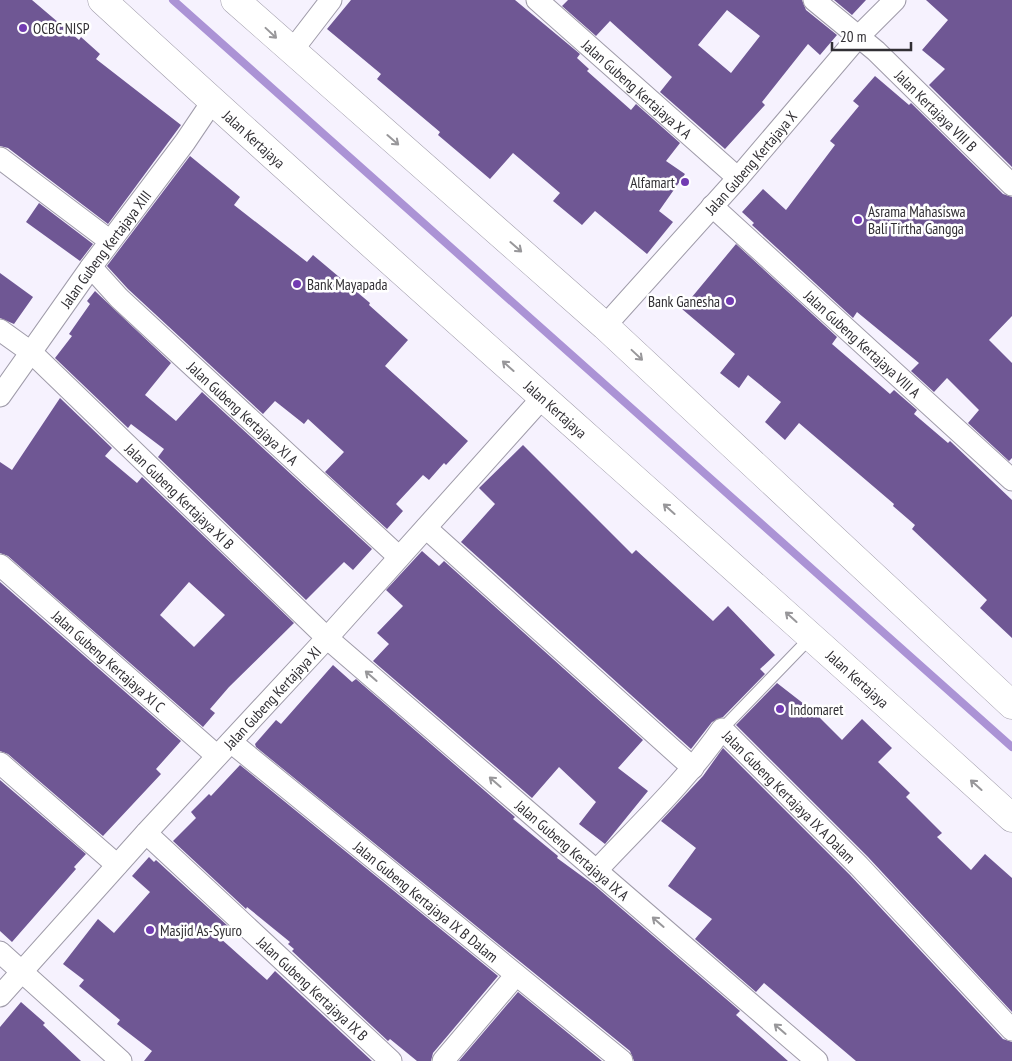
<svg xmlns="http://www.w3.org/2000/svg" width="1012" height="1061" viewBox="0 0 1012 1061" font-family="'PT Sans Narrow',sans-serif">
	<rect width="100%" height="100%" fill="#f6f2fe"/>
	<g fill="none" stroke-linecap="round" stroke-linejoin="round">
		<!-- stream -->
		<path stroke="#ab93d5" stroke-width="8" d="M173 0 1012 747"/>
	</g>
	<!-- building -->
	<path fill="#6f5794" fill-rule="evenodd" d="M0 0H32L79 40 81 37 100 54 96 59 181 125 108 224 8 148 0 146Z
		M351 0H515L580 54 577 58 589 69 587 71 631 110 636 104 680 143 666 161 685 174 659 211 673 222 647 254 595 211 582 225 553 201 560 193 513 153 490 179 438 135 440 132 377 79 381 74 327 29Z
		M568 0H802L806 10 837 35 820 55 808 44 762 102 765 105 725 149 660 92 672 77 610 21 596 36 562 6ZM727 10 760 36 731 73 698 45Z
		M834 0H866L852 15Z
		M926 0H1012V167L929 85 945 69 922 50 948 20Z
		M875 76 909 105 911 103 1003 194 1012 197V316L989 340 1012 363V458L1009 461 968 423 979 410 947 378 934 392 911 371 919 363 857 312 853 318 752 225 754 223 742 212 763 189 786 210 835 145 830 141 859 106 853 101Z
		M190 156 240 197 234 205 307 262 313 255 370 303 369 305 408 340 385 366 468 441 446 465 444 463 429 480 423 475 396 504 403 511 387 529 325 472 344 452 308 419 304 424 275 401 263 414 128 289 107 266Z
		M39 203 93 244 80 261 26 222Z
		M736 244 837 337 832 344 890 394 894 390 917 410 914 414 948 443 950 441 1012 500V638L980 608 987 600 912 529 915 525 893 506 894 504 799 423 785 440 765 422 781 402 748 375 739 388 720 373 735 354 682 309Z
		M0 273 33 297 14 324 0 318Z
		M95 291 171 363 145 395 176 421 202 392 372 549 353 570 344 562 306 600 158 457 164 449 131 424 128 428 55 358 72 336 69 334 90 304 87 301Z
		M60 398 112 448 105 456 137 483 142 477 294 623 229 687 210 709 215 713 203 727 8 556 0 553V462L12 470ZM189 582 225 615 194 647 160 615Z
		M523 445 632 554 636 550 713 621 728 606 775 655 760 669 765 674 723 717 712 722 691 749 461 542 495 504 479 488Z
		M422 551 439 566 444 561 643 740 618 768 648 791 605 844 579 824 596 802 559 767 532 798 373 661 389 644 377 633 403 606 386 590Z
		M0 582 181 741 156 769 161 774 103 836 8 754 0 751Z
		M333 665 352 682 356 679 515 817 513 819 558 856 557 858 594 885 740 1011 736 1015 788 1061H634L630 1051 256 747 255 744 276 720 281 724Z
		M777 683 813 711 842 740 862 719 892 748 878 762 910 793 906 797 942 833 937 837 971 870 985 854 1012 878V1012L868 857 736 725Z
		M723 748 850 875 1003 1039 1012 1042V1061H856L764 983 756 992 695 939 712 919 668 886 696 848 661 821 703 776Z
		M240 765 498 976 433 1053 431 1061H417L390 1039 388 1041 292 951 294 949 288 944 290 942 247 907 246 909 173 841 196 818 191 812 209 794 211 796Z
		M0 780 86 854 74 867 76 869 12 942 0 931Z
		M149 857 154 862 156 860 229 927 220 938 267 980 275 971 372 1061H144L152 1051 117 1024 120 1020 79 986 84 980 63 964 98 919 114 933 150 892 132 876Z
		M518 992 602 1061H459Z
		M21 1002 45 1023 43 1025 81 1061H0V1027Z"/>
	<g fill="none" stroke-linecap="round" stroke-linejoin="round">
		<!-- lane casing -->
		<g stroke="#9f9ba9" stroke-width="13">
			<path id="lane" d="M722 729 811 637"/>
		</g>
		<!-- street casing -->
		<g stroke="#9f9ba9" stroke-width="23">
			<g id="street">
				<path id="s1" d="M537 0 738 178"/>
				<path id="s2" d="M814 0 876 51 1012 185"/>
				<path d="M291 52 331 0"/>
				<path d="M0 158 110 241"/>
				<path id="s3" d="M712 206 1012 480"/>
				<path id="s4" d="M91 267 119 298 399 557"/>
				<path id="s5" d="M605 326 738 178 859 36 895 0"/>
				<path id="s6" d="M0 330 32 353 327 638 817 1061"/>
				<path id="s7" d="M0 396 91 267 185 142 212 102"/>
				<path d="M426 528 693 768"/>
				<path id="s8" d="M0 565 217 756"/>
				<path id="s9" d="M231 742 622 1061"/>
				<path d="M0 763 117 865"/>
				<path id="s10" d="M146 833 391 1061"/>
				<path id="s11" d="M597 870C640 824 686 781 722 729L859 866 1012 1030"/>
				<path d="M0 952 121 1061"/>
				<path id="s12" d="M0 996 146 833 327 638 543 397"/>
				<path d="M443 1061 516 975"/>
			</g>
		</g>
		<!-- primary casing -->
		<g stroke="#9f9ba9" stroke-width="29">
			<g id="primary">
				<path id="s13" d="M102 0C402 276 710 543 1012 818"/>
				<path d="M235 0 605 326 1012 705"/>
			</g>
		</g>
		<!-- lane -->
		<use href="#lane" stroke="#fff" stroke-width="11"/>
		<!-- street -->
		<use href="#street" stroke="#fff" stroke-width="21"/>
		<!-- primary -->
		<use href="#primary" stroke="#fff" stroke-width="28"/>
	</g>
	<!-- one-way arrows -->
	<defs><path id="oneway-shaft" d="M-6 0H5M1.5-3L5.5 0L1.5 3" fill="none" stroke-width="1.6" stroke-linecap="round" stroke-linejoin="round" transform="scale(1.25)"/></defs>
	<g stroke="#98979a">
		<use href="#oneway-shaft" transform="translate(271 33) rotate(43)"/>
		<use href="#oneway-shaft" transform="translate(393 140) rotate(41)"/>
		<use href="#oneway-shaft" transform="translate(516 247) rotate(41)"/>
		<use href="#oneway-shaft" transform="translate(637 355) rotate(43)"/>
		<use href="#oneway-shaft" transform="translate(508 366) rotate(-138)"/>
		<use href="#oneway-shaft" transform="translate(669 509) rotate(-138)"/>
		<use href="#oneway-shaft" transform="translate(791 617) rotate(-138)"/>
		<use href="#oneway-shaft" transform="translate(371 676) rotate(-139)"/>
		<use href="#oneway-shaft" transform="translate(495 782) rotate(-139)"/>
		<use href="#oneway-shaft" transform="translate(976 785) rotate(-138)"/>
		<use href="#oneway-shaft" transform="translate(658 922) rotate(-139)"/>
		<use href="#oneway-shaft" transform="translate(780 1029) rotate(-139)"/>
	</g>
	<!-- markers -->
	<g fill="#723bb2" stroke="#fff" stroke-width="2">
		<circle cx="23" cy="28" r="5"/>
		<circle cx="685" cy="182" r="5"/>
		<circle cx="858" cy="220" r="5"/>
		<circle cx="297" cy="284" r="5"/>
		<circle cx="730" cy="301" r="5"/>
		<circle cx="780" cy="709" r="5"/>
		<circle cx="150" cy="930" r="5"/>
	</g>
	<g text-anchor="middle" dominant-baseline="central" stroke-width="5" stroke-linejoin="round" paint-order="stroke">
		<!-- poi labels -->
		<g font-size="15" fill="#312f34" stroke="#fff" text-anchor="start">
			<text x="33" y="28">OCBC NISP</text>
			<text x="675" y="182" text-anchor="end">Alfamart</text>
			<text x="868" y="211">Asrama Mahasiswa<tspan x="868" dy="17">Bali Tirtha Gangga</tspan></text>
			<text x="307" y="284">Bank Mayapada</text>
			<text x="720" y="301" text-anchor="end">Bank Ganesha</text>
			<text x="790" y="709">Indomaret</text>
			<text x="160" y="930">Masjid As-Syuro</text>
		</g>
		<!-- street labels -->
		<g font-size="15" fill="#312f34" stroke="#fff">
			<text stroke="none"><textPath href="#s1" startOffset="134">Jalan Gubeng Kertajaya X A</textPath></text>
			<text stroke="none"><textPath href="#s2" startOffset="165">Jalan Kertajaya VIII B</textPath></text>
			<text stroke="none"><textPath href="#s13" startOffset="206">Jalan Kertajaya</textPath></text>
			<text stroke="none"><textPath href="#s5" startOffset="219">Jalan Gubeng Kertajaya X</textPath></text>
			<text stroke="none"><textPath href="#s7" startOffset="181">Jalan Gubeng Kertajaya XIII</textPath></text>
			<text stroke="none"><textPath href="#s3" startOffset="204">Jalan Gubeng Kertajaya VIII A</textPath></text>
			<text stroke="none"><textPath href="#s13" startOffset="611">Jalan Kertajaya</textPath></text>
			<text stroke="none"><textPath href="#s4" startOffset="211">Jalan Gubeng Kertajaya XI A</textPath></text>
			<text stroke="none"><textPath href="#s6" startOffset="245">Jalan Gubeng Kertajaya XI B</textPath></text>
			<text stroke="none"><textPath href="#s8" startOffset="145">Jalan Gubeng Kertajaya XI C</textPath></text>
			<text stroke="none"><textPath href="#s13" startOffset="1016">Jalan Kertajaya</textPath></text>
			<text stroke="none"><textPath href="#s12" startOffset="404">Jalan Gubeng Kertajaya XI</textPath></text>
			<text stroke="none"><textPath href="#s11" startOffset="284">Jalan Gubeng Kertajaya IX A Dalam</textPath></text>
			<text stroke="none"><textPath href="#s6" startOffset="774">Jalan Gubeng Kertajaya IX A</textPath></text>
			<text stroke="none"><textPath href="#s9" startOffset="252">Jalan Gubeng Kertajaya IX B Dalam</textPath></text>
			<text stroke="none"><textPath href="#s10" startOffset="228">Jalan Gubeng Kertajaya IX B</textPath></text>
		</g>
	</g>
	<!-- scale -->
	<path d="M832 42v8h79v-8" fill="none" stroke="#312f34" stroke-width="2.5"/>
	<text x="840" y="42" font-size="15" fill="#312f34" stroke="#ffffff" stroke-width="4" paint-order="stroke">20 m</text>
</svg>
